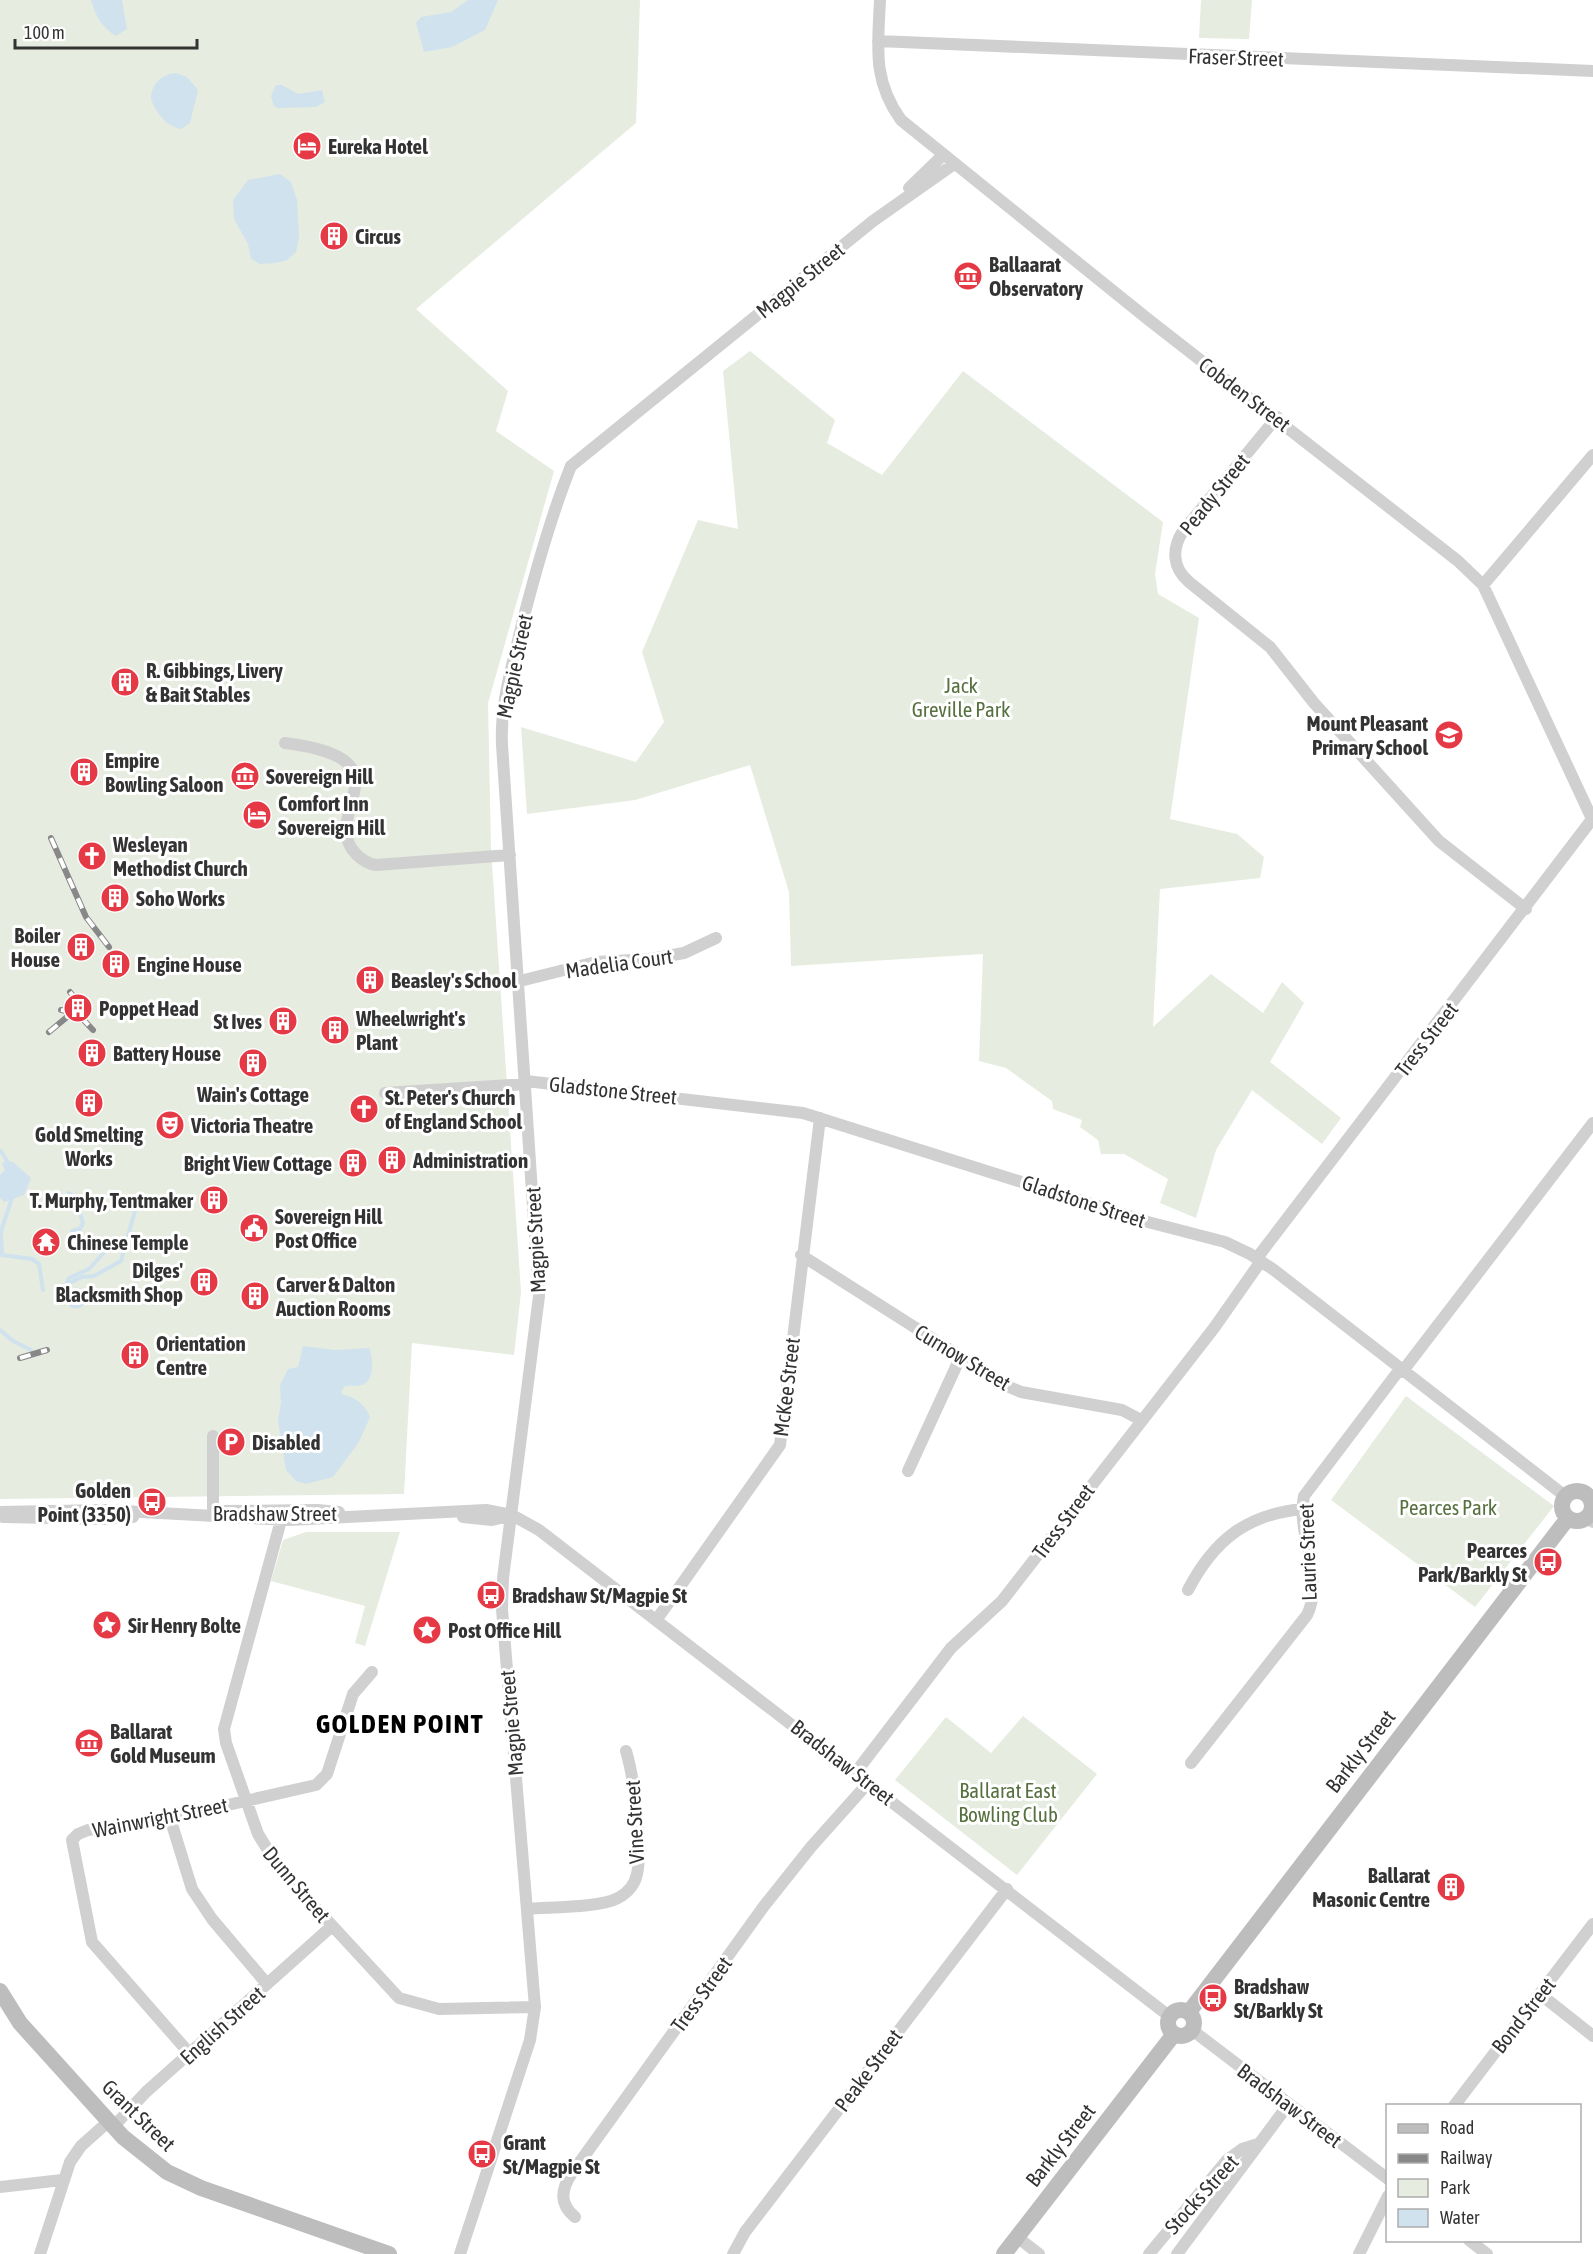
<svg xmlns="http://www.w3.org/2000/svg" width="1593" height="2254" viewBox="0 0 1593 2254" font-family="'Asap Condensed',sans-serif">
	<rect width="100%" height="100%" fill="#fff"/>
	<!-- green -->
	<path fill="#e6ecdf" d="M0 0H640L636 123 416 309 508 391 496 431 554 471 488 703 491 849 521 1292 514 1355 412 1343 404 1494 0 1499Z
		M1201 0H1252L1249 39 1199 38Z
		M750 351 835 420 827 443 882 475 963 371 1163 522 1155 574 1158 594 1199 618 1170 819 1237 834 1264 857 1260 878 1160 889 1153 1027 1211 974 1263 1013 1282 982 1304 1003 1270 1062 1341 1118 1322 1144 1252 1090 1216 1150 1196 1218 1160 1203 1168 1179 1124 1154H1101L1098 1140 1080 1127 1082 1120 1053 1109 1052 1101 1006 1068 979 1061 983 954 791 966 789 892 750 765 635 800 527 814 521 727 636 762 664 722 642 652 698 520 738 529 723 371Z
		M1406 1396 1554 1506 1475 1607 1331 1500Z
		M306 1532H400L365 1646 355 1643 365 1606 271 1581 283 1540Z
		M1023 1716 1097 1774 1017 1875 895 1780 946 1717 991 1753Z"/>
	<!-- water -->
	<path fill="#cfe2ee" d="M91 0H122L127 29 116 36C102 28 95 15 91 0Z
		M468 0H498L485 30 452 47 424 52 416 23 421 17 451 12Z
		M176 73 187 77 198 90 190 123 181 129C166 126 156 113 151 99 151 84 162 74 176 73Z
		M276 85H282L298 94 322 90 325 102 316 107 278 108 274 106 271 96Z
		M280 174 291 182 297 200 299 238 296 252 287 260 276 263 260 264 251 259 248 244 234 219 233 200 248 180Z
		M7 1161 13 1162 31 1178 24 1195 4 1202 0 1198V1175L5 1170 2 1163Z
		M303 1346 335 1350 369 1348C373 1356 375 1379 364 1384 359 1387 351 1385 345 1386L341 1392 343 1395C355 1396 366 1406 370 1417L359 1442 333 1477 306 1484 296 1481 286 1470 278 1420 281 1403 280 1385 288 1369 298 1367Z"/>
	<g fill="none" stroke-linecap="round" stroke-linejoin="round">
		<!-- stream -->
		<path stroke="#cfe2ee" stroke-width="4" d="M1 1151 7 1161
			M69 1193 76 1200 83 1223 80 1229 72 1231
			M12 1198 1 1231 2 1255 32 1259 39 1264 43 1290
			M67 1283 69 1278 89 1269 109 1247 154 1242
			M58 1288 82 1277 94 1276 121 1261 138 1200
			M0 1330 13 1341 31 1350"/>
		<!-- canal -->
		<path stroke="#cfe2ee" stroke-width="12" d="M71.5 1298a4.5 4.5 0 1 1 9 0a4.5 4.5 0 1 1-9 0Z"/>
		<!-- street -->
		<path stroke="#d0d0d0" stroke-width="12" d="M880 0C878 46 872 80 901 120L1149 320 1458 561 1483 585 1593 821
			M878 41 1593 71
			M909 188 943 155
			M1277 417 1183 531C1171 550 1173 568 1189 582L1270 647 1314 703 1439 841 1526 909
			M1483 585 1593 455
			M285 743C415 759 317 814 356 854 361 859 368 864 376 865L510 855
			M520 981 596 962 650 959 684 953 716 938
			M526 1081 803 1113 1148 1222 1225 1242 1250 1254 1274 1270 1565 1496
			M385 1093 526 1084
			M801 1255 1007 1386 1021 1392 1122 1410 1141 1420
			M1257 1258 1593 818
			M1402 1372 1593 1123
			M908 1471 960 1358
			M222 1511 317 1510 339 1512
			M0 1512 104 1510 288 1520 486 1510 512 1515 539 1530 1169 2016
			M213 1512V1436
			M283 1513 224 1729 226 1743 258 1834 279 1868 399 1998 439 2009 535 2007
			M1587 1516 1593 1522
			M3 1517 101 1519 133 1517
			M463 1517 492 1520 512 1515
			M1188 1590C1214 1540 1247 1514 1303 1509
			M657 1619 780 1445 820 1118
			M1191 1763 1307 1615C1325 1579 1296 1534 1304 1496L1400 1369
			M856 1772 951 1648 1002 1601 1214 1328 1261 1261
			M170 1818 192 1889 212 1919 267 1984
			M527 1909C549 1907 600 1908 618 1898 628 1893 635 1884 637 1874 643 1847 634 1777 626 1751
			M1540 1994 1593 2036
			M1192 2030 1388 2179
			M190 2054 92 1942 72 1840 78 1834 88 1830 170 1818 316 1785 327 1774 353 1694 372 1672
			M1454 2106 1593 1924
			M114 2126 146 2092 332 1926
			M0 2187 62 2180
			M575 2217C559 2204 561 2189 572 2173L764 1906 811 1847 869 1782
			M1017 2237 1039 2254
			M1469 2240 1487 2254
			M40 2254 70 2162 81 2146 109 2121
			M460 2254 530 2040 535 2007 502 1609 503 1578 539 1296 502 745C500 704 512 667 521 628 535 573 550 518 571 466L873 221 954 164
			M733 2254 745 2232 1007 1889
			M1149 2254 1227 2160 1242 2149 1258 2144
			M1177 2254 1288 2105
			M1359 2254 1388 2196"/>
		<!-- secondary -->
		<path stroke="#bdbdbd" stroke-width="16" d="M1562 1506a15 15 0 1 1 30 0a15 15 0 1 1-30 0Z
			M0 1991 20 2023 123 2137 167 2172 201 2188 389 2254
			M1168 2023a13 13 0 1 1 26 0a13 13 0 1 1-26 0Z
			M1189 2012 1568 1518
			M1004 2254 1174 2034"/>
		<!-- rail casing -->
		<g stroke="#888" stroke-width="6">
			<path id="rail" d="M51 838 86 917 109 947
				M70 992 78 1002
				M61 1010 77 1013 93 1030
				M49 1032 73 1012
				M20 1358 47 1350"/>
		</g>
		<!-- rail -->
		<use href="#rail" stroke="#fff" stroke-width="4" stroke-dasharray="11" stroke-linecap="butt"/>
	</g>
	<!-- icons -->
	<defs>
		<g id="hotel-disc" transform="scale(1.5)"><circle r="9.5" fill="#e63946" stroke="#fff"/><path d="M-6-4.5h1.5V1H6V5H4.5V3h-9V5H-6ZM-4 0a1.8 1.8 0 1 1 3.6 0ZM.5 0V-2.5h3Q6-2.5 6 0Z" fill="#fff"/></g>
		<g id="building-disc" transform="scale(1.5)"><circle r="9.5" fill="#e63946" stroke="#fff"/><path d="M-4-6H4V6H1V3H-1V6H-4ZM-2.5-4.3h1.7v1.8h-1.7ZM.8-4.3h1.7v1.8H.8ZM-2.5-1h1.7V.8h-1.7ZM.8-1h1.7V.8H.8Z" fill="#fff"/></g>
		<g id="museum-disc" transform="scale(1.5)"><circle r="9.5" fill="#e63946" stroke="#fff"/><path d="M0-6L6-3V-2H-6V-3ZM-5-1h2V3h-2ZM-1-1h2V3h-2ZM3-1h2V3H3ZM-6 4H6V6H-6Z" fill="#fff"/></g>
		<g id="school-disc" transform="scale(1.5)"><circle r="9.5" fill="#e63946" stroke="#fff"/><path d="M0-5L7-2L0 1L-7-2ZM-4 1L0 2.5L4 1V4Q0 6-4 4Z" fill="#fff"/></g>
		<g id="church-disc" transform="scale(1.5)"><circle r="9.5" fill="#e63946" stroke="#fff"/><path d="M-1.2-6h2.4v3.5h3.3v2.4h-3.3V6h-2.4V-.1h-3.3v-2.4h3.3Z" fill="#fff"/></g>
		<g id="theatre-disc" transform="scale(1.5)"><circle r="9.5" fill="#e63946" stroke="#fff"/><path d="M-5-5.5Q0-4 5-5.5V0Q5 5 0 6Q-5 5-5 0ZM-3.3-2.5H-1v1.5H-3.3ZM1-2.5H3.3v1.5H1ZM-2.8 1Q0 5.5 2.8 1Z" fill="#fff"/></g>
		<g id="civic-disc" transform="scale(1.5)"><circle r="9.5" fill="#e63946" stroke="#fff"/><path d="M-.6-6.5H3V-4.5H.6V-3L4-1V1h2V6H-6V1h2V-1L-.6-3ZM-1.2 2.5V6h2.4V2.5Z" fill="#fff"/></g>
		<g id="temple-disc" transform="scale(1.5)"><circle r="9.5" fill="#e63946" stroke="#fff"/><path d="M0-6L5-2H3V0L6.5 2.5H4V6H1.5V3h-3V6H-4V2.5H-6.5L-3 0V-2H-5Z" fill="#fff"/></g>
		<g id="parking-disc" transform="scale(1.5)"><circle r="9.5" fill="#e63946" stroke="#fff"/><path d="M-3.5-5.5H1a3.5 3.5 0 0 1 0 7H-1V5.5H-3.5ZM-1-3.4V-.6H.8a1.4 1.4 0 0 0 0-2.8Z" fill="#fff"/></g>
		<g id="bus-disc" transform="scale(1.5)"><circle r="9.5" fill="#e63946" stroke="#fff"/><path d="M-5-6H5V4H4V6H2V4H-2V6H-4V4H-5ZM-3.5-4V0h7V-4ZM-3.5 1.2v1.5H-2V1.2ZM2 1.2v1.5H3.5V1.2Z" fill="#fff"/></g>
		<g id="sight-disc" transform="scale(1.5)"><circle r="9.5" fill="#e63946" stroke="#fff"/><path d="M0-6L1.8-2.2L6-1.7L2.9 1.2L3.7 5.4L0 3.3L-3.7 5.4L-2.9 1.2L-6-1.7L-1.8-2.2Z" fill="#fff"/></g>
	</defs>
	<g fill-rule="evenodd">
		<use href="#hotel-disc" x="307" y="146"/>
		<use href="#building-disc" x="334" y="236"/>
		<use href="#museum-disc" x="968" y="276"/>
		<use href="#building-disc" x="125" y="682"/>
		<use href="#school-disc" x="1449" y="735"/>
		<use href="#building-disc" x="84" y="772"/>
		<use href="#museum-disc" x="245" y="776"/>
		<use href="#hotel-disc" x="257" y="815"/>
		<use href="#church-disc" x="92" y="856"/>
		<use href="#building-disc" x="115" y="898"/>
		<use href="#building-disc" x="81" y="947"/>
		<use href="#building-disc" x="116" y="964"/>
		<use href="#building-disc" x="370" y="980"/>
		<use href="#building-disc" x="78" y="1008"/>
		<use href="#building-disc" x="283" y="1021"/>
		<use href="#building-disc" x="335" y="1030"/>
		<use href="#building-disc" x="92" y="1053"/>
		<use href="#building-disc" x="253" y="1063"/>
		<use href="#building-disc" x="89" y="1103"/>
		<use href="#church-disc" x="364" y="1109"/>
		<use href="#theatre-disc" x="170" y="1125"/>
		<use href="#building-disc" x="392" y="1160"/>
		<use href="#building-disc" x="353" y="1163"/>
		<use href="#building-disc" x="214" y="1200"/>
		<use href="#civic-disc" x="254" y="1228"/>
		<use href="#temple-disc" x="46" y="1242"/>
		<use href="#building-disc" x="204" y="1282"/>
		<use href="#building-disc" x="255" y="1296"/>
		<use href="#building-disc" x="135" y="1355"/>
		<use href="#parking-disc" x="231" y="1442"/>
		<use href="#bus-disc" x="152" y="1502"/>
		<use href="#bus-disc" x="1548" y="1562"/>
		<use href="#bus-disc" x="491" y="1595"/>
		<use href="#sight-disc" x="107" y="1625"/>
		<use href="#sight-disc" x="427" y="1630"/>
		<use href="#museum-disc" x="89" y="1743"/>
		<use href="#building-disc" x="1451" y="1887"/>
		<use href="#bus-disc" x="1213" y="1998"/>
		<use href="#bus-disc" x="482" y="2154"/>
	</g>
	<g text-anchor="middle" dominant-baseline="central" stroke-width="6" stroke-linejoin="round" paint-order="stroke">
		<!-- street labels -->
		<g font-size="21" fill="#333" stroke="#fff">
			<text transform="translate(1236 57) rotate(2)">Fraser Street</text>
			<text transform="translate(800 280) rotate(-39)">Magpie Street</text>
			<text transform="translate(1245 394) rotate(37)">Cobden Street</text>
			<text transform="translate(1214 494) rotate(-51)">Peady Street</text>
			<text transform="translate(514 666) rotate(-78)">Magpie Street</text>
			<text transform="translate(619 963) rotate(-8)">Madelia Court</text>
			<text transform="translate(1426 1039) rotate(-52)">Tress Street</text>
			<text transform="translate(613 1090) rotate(6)">Gladstone Street</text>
			<text transform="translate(1084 1201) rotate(18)">Gladstone Street</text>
			<text transform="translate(535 1240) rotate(-93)">Magpie Street</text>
			<text transform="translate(963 1357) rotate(31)">Curnow Street</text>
			<text transform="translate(786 1387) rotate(-83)">McKee Street</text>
			<text x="275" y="1513">Bradshaw Street</text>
			<text transform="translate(1063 1521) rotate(-53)">Tress Street</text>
			<text transform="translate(1307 1552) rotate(-92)">Laurie Street</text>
			<text transform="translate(511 1723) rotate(-95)">Magpie Street</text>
			<text transform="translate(1360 1751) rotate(-52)">Barkly Street</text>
			<text transform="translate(843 1762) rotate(38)">Bradshaw Street</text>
			<text transform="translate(160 1817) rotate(-11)">Wainwright Street</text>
			<text transform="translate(634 1822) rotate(-93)">Vine Street</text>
			<text transform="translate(297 1884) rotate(50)">Dunn Street</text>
			<text transform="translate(701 1994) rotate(-54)">Tress Street</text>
			<text transform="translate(1523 2015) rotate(-52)">Bond Street</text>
			<text transform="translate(222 2025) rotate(-42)">English Street</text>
			<text transform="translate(868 2070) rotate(-53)">Peake Street</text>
			<text transform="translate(1290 2105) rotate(37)">Bradshaw Street</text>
			<text transform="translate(139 2115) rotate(44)">Grant Street</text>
			<text transform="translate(1060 2145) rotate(-52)">Barkly Street</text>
			<text transform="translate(1201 2194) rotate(-48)">Stocks Street</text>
		</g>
		<!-- poi labels -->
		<g font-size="21" font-weight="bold" fill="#333" stroke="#fff" text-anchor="start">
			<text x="328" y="146">Eureka Hotel</text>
			<text x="355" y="236">Circus</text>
			<text x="989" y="264">Ballaarat<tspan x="989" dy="24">Observatory</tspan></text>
			<text x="146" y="670">R. Gibbings, Livery<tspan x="146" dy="24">&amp; Bait Stables</tspan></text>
			<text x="1428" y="723" text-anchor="end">Mount Pleasant<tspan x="1428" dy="24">Primary School</tspan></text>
			<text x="105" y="760">Empire<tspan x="105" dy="24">Bowling Saloon</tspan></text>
			<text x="266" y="776">Sovereign Hill</text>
			<text x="278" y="803">Comfort Inn<tspan x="278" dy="24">Sovereign Hill</tspan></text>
			<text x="113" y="844">Wesleyan<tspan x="113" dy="24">Methodist Church</tspan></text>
			<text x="136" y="898">Soho Works</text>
			<text x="60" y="935" text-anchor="end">Boiler<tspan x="60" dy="24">House</tspan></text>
			<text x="137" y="964">Engine House</text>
			<text x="391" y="980">Beasley's School</text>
			<text x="99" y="1008">Poppet Head</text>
			<text x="356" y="1018">Wheelwright's<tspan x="356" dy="24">Plant</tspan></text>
			<text x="262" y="1021" text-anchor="end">St Ives</text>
			<text x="113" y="1053">Battery House</text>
			<text x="253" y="1094" text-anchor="middle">Wain's Cottage</text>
			<text x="385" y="1097">St. Peter's Church<tspan x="385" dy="24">of England School</tspan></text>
			<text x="191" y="1125">Victoria Theatre</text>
			<text x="89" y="1134" text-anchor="middle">Gold Smelting<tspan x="89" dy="24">Works</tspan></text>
			<text x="413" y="1160">Administration</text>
			<text x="332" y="1163" text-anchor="end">Bright View Cottage</text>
			<text x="193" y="1200" text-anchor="end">T. Murphy, Tentmaker</text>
			<text x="275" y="1216">Sovereign Hill<tspan x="275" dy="24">Post Office</tspan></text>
			<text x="67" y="1242">Chinese Temple</text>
			<text x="183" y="1270" text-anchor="end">Dilges'<tspan x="183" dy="24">Blacksmith Shop</tspan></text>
			<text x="276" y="1284">Carver &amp; Dalton<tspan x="276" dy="24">Auction Rooms</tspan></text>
			<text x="156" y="1343">Orientation<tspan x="156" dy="24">Centre</tspan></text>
			<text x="252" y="1442">Disabled</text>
			<text x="131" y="1490" text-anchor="end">Golden<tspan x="131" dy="24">Point (3350)</tspan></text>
			<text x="1527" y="1550" text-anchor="end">Pearces<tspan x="1527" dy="24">Park/Barkly St</tspan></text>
			<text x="512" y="1595">Bradshaw St/Magpie St</text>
			<text x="128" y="1625">Sir Henry Bolte</text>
			<text x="448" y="1630">Post Office Hill</text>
			<text x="110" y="1731">Ballarat<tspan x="110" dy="24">Gold Museum</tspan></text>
			<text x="1430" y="1875" text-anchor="end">Ballarat<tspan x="1430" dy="24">Masonic Centre</tspan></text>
			<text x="1234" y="1986">Bradshaw<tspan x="1234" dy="24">St/Barkly St</tspan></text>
			<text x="503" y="2142">Grant<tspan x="503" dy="24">St/Magpie St</tspan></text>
		</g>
		<!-- park labels -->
		<g font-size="21" fill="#56703f" stroke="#fff">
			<text x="961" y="685">Jack<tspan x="961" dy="24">Greville Park</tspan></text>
			<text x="1448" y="1507">Pearces Park</text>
			<text x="1008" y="1790">Ballarat East<tspan x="1008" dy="24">Bowling Club</tspan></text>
		</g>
		<!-- district labels -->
		<g font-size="27" font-weight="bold" letter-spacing="1.5" fill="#000" stroke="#fff">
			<text x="400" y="1723">GOLDEN POINT</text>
		</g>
	</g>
	<!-- legend -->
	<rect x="1386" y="2104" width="195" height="138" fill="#ffffff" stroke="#adadad" stroke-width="1.5"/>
	<rect x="1398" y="2124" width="30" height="9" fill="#bdbdbd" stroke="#adadad" stroke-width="1.5"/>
	<text x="1440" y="2134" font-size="18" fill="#333333">Road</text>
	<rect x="1398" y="2154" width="30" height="9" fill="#888888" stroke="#adadad" stroke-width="1.5"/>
	<text x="1440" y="2164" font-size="18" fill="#333333">Railway</text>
	<rect x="1398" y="2179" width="30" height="18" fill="#e6ecdf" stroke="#adadad" stroke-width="1.5"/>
	<text x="1440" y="2194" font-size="18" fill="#333333">Park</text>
	<rect x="1398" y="2209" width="30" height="18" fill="#cfe2ee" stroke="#adadad" stroke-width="1.5"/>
	<text x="1440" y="2224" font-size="18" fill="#333333">Water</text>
	<!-- scale -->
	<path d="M15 39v9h182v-9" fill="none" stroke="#333333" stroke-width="3"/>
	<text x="24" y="39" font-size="18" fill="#333333" stroke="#ffffff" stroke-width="4.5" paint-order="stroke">100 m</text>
</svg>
